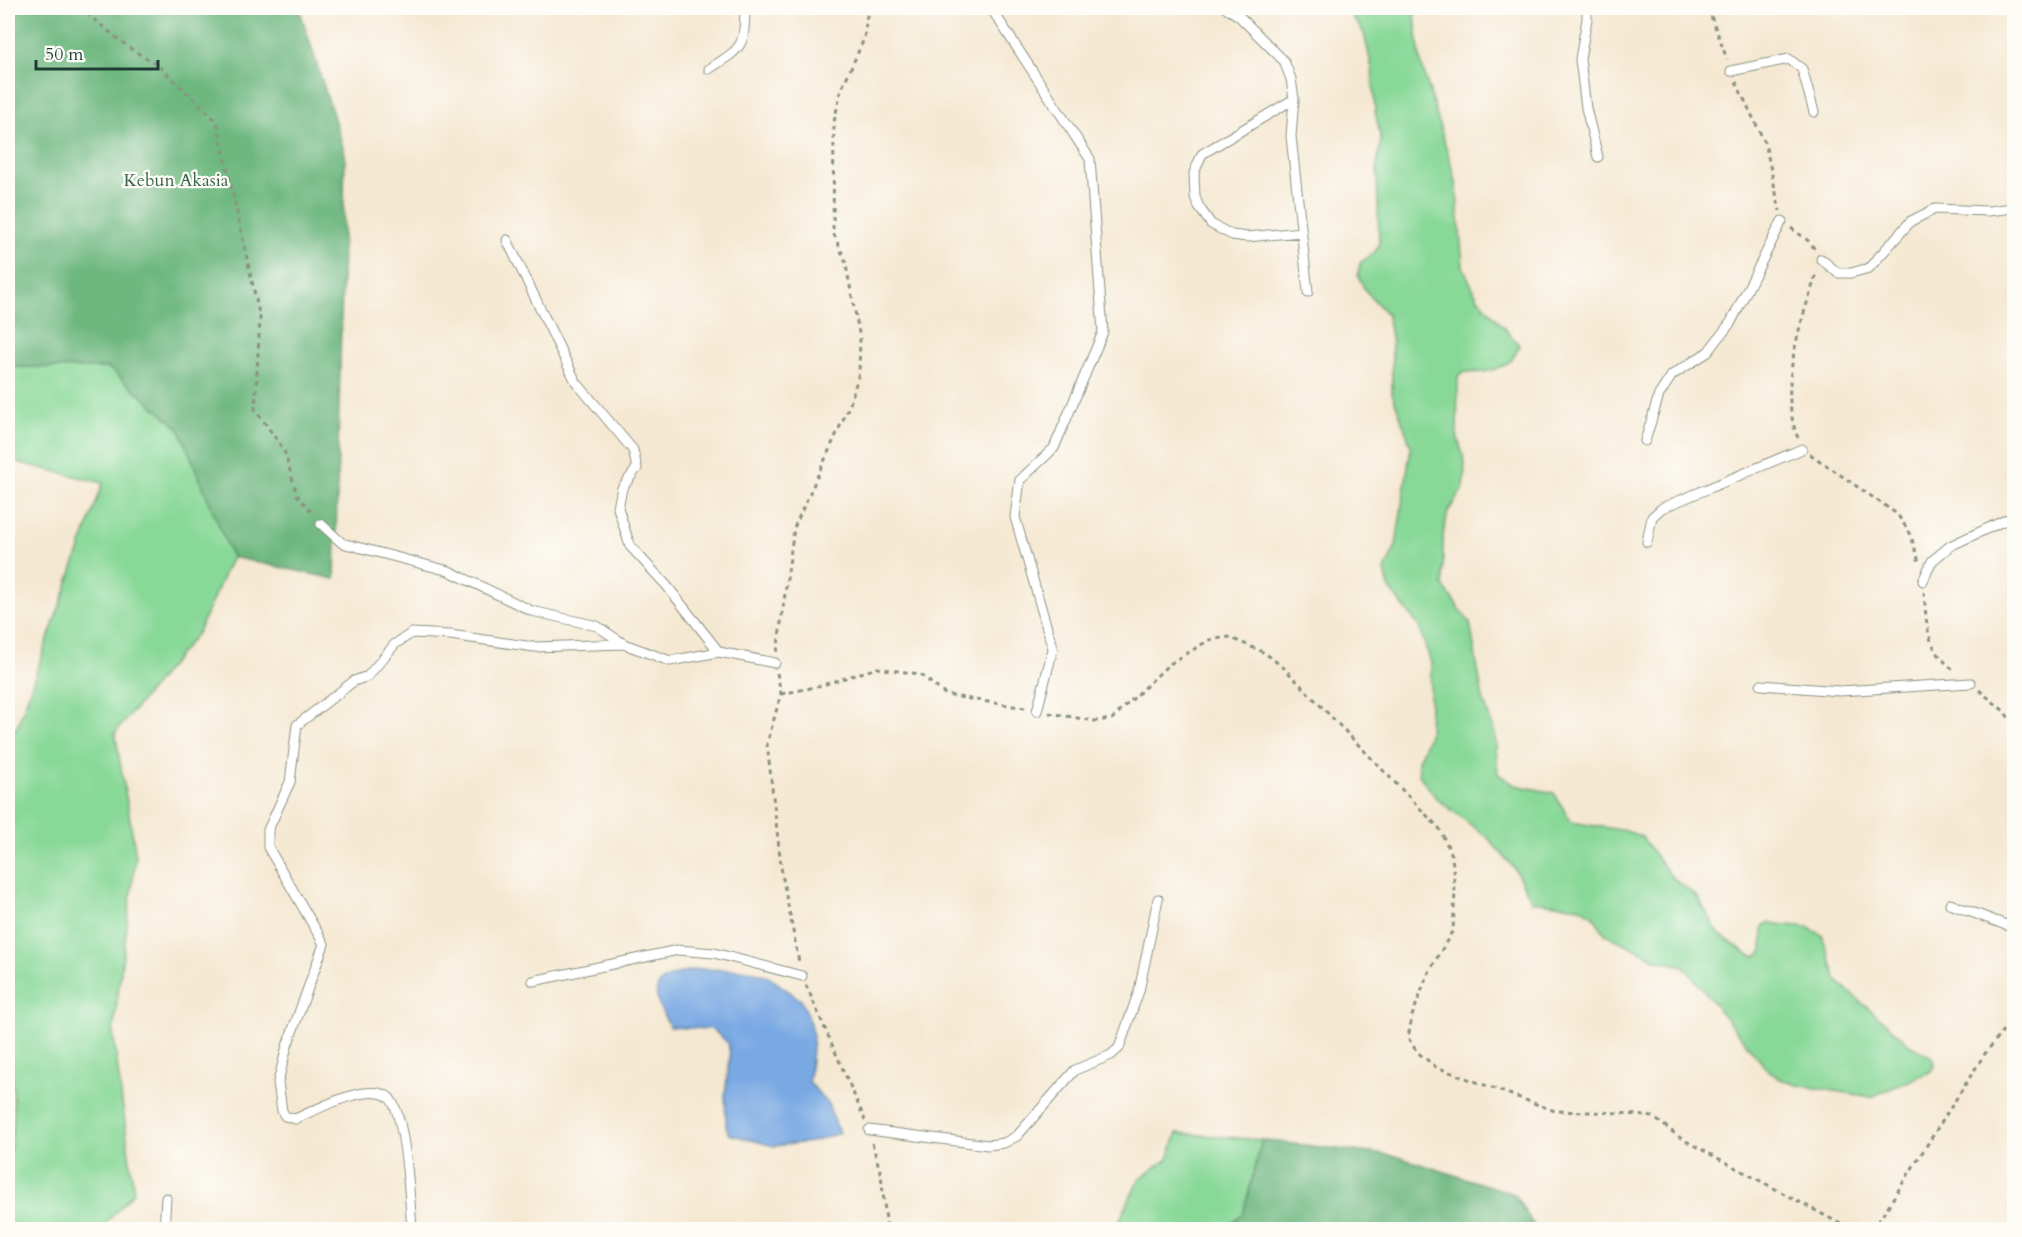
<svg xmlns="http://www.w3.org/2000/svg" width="2022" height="1237" viewBox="0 0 2022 1237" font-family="Cardo,serif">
	<rect width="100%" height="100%" fill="#fdfcf7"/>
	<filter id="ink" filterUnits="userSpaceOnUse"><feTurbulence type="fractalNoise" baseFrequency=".0167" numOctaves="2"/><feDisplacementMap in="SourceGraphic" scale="12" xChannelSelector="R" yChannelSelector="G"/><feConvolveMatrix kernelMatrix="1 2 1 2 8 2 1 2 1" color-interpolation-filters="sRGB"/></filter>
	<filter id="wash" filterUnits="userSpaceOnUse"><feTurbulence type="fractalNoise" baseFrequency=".008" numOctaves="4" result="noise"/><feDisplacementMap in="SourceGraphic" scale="24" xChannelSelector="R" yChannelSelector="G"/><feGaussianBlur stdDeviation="1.35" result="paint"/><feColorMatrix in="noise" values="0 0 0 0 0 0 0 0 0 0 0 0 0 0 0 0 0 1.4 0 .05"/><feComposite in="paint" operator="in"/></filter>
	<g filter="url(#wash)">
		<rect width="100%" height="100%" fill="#f5e8d2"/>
		<!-- green -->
		<path fill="#88d898" stroke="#548a66" stroke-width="1.5" d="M1346 8H1414L1420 59 1456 181 1463 267 1477 297 1519 345C1513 370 1485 374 1463 372L1458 376 1457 435 1465 462 1464 487 1448 512 1443 535V586L1470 623 1483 699 1495 734 1498 774 1515 785 1554 793 1571 822 1627 831 1642 837 1670 875 1698 898 1719 934 1748 954 1755 957 1762 953 1763 926 1768 923 1807 927 1822 935 1837 981 1913 1047 1932 1057 1934 1066 1930 1072 1871 1097 1797 1085 1778 1078 1765 1067 1684 966 1658 960 1605 934 1592 914 1580 907 1532 901 1514 868 1488 838 1437 799 1419 775 1418 761 1429 735 1431 663 1419 626 1389 588 1385 570 1396 545 1411 446 1392 393V343L1387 314 1365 290 1358 275 1360 263 1374 253 1379 245 1377 167 1381 139 1375 111 1372 68 1364 33Z
			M8 360 16 367 109 368 179 428 232 557 198 632 115 733 136 855 113 1033 134 1192 106 1223V1229H8V1168L14 1115 8 976V733L17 727 103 483 8 460Z
			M1177 1133 1262 1140 1243 1214 1224 1229 1115 1230 1139 1179 1168 1159Z"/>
		<!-- forest -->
		<path fill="#6eb880" stroke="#467a5a" stroke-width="1.5" d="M8 8H299L345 153 335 579 232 557 179 428 109 368 16 367 8 360Z
			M1262 1140 1395 1156 1514 1194 1536 1229H1224L1243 1214Z"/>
		<!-- water -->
		<path fill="#79a9e3" stroke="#4c738c" stroke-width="1.5" d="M698 969 750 970 769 977 801 1000 808 1015 813 1036 809 1082 828 1104 839 1133 812 1142 774 1146 729 1134 726 1126 725 1094 730 1056 728 1043 712 1029 670 1027C646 986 653 978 698 969Z"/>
	</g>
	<g filter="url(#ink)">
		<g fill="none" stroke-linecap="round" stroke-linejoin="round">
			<!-- lane casing -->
			<g stroke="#8a9283" stroke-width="11">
				<path id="lane" d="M991 8 1090 159 1103 332 1054 448 1020 480 1015 517 1053 649 1037 711
					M1226 8 1239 16 1284 61 1291 79 1294 99 1291 136 1308 292
					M1587 8V19L1580 59 1586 108 1598 157
					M709 69C743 47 744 48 745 8
					M1731 71 1789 59 1802 69 1814 112
					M1294 99 1202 154 1194 173 1195 197 1199 207 1211 224 1232 235 1247 237 1302 232
					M507 240 576 382 633 450 637 468 622 488 618 508 630 546 667 586 719 652
					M1821 259 1838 273H1851L1869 268 1911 221 1935 209 1988 211 2014 208
					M1645 441 1659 395 1672 375 1708 352 1731 322 1782 221
					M321 524 342 543 449 571 532 611 597 626 624 644 670 661 719 652 775 663
					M1647 542 1652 517 1662 508 1802 449
					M1923 581 1932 561 1950 546 2014 516
					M1761 685 1840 691 1971 683
					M1950 904 2014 928
					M533 981 678 950 714 953 802 976
					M869 1130 988 1145 1004 1143 1017 1136 1075 1070 1111 1055 1119 1048 1139 991 1158 899
					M164 1230 166 1198
					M412 1230C410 1205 406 1107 387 1096 365 1083 316 1110 295 1119L285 1116 282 1111 278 1082 287 1046 324 944 268 847V830L290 782 297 725 354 681 368 676 395 644 412 633 450 635 534 647 624 644"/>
			</g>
			<!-- path -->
			<path stroke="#8a9283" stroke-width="3" stroke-dasharray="4.5 4.5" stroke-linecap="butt" d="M80 8 128 47 159 66 217 121 260 318 255 409 284 450 297 495 314 515
				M1708 8 1727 59
				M1736 82 1765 143 1780 211
				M1791 228 1810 242 1815 250
				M1798 438C1777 387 1801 322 1817 272
				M1810 454 1897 514 1910 533 1919 562
				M1924 592C1927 627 1925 647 1955 671
				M777 652 794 528 850 404 859 373 860 338 845 260 833 232 834 122 841 90 864 39 868 8
				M777 673 781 694 767 744 782 874 799 962
				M1979 690 2004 711 2014 726
				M781 694 816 687 877 668 920 674 946 695 1025 708
				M1049 713 1095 721 1112 719 1168 665 1209 640 1229 637 1265 653 1284 668 1439 828 1452 855 1455 892 1453 930 1427 976 1412 1016 1408 1038 1417 1052 1436 1067 1555 1111 1621 1113 1653 1117 1682 1139 1852 1230
				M806 985 865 1120
				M872 1143 881 1174 887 1230
				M1873 1230 1984 1055 2014 1016"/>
			<!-- lane -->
			<use href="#lane" stroke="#fff" stroke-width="9"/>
		</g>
	</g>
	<g text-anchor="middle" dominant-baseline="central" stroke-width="4.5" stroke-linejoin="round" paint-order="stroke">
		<!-- park labels -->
		<g font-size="18" fill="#39644d" stroke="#fdfcf7">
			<text x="176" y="180">Kebun Akasia</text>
		</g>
	</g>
	<!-- margin -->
	<rect width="2022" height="1237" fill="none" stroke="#fdfcf7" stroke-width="30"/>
	<!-- scale -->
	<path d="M36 60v9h122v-9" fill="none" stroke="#1f3d34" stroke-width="3"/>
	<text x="45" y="60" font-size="18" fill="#1f3d34" stroke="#fdfcf7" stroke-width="4.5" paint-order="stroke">50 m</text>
</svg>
